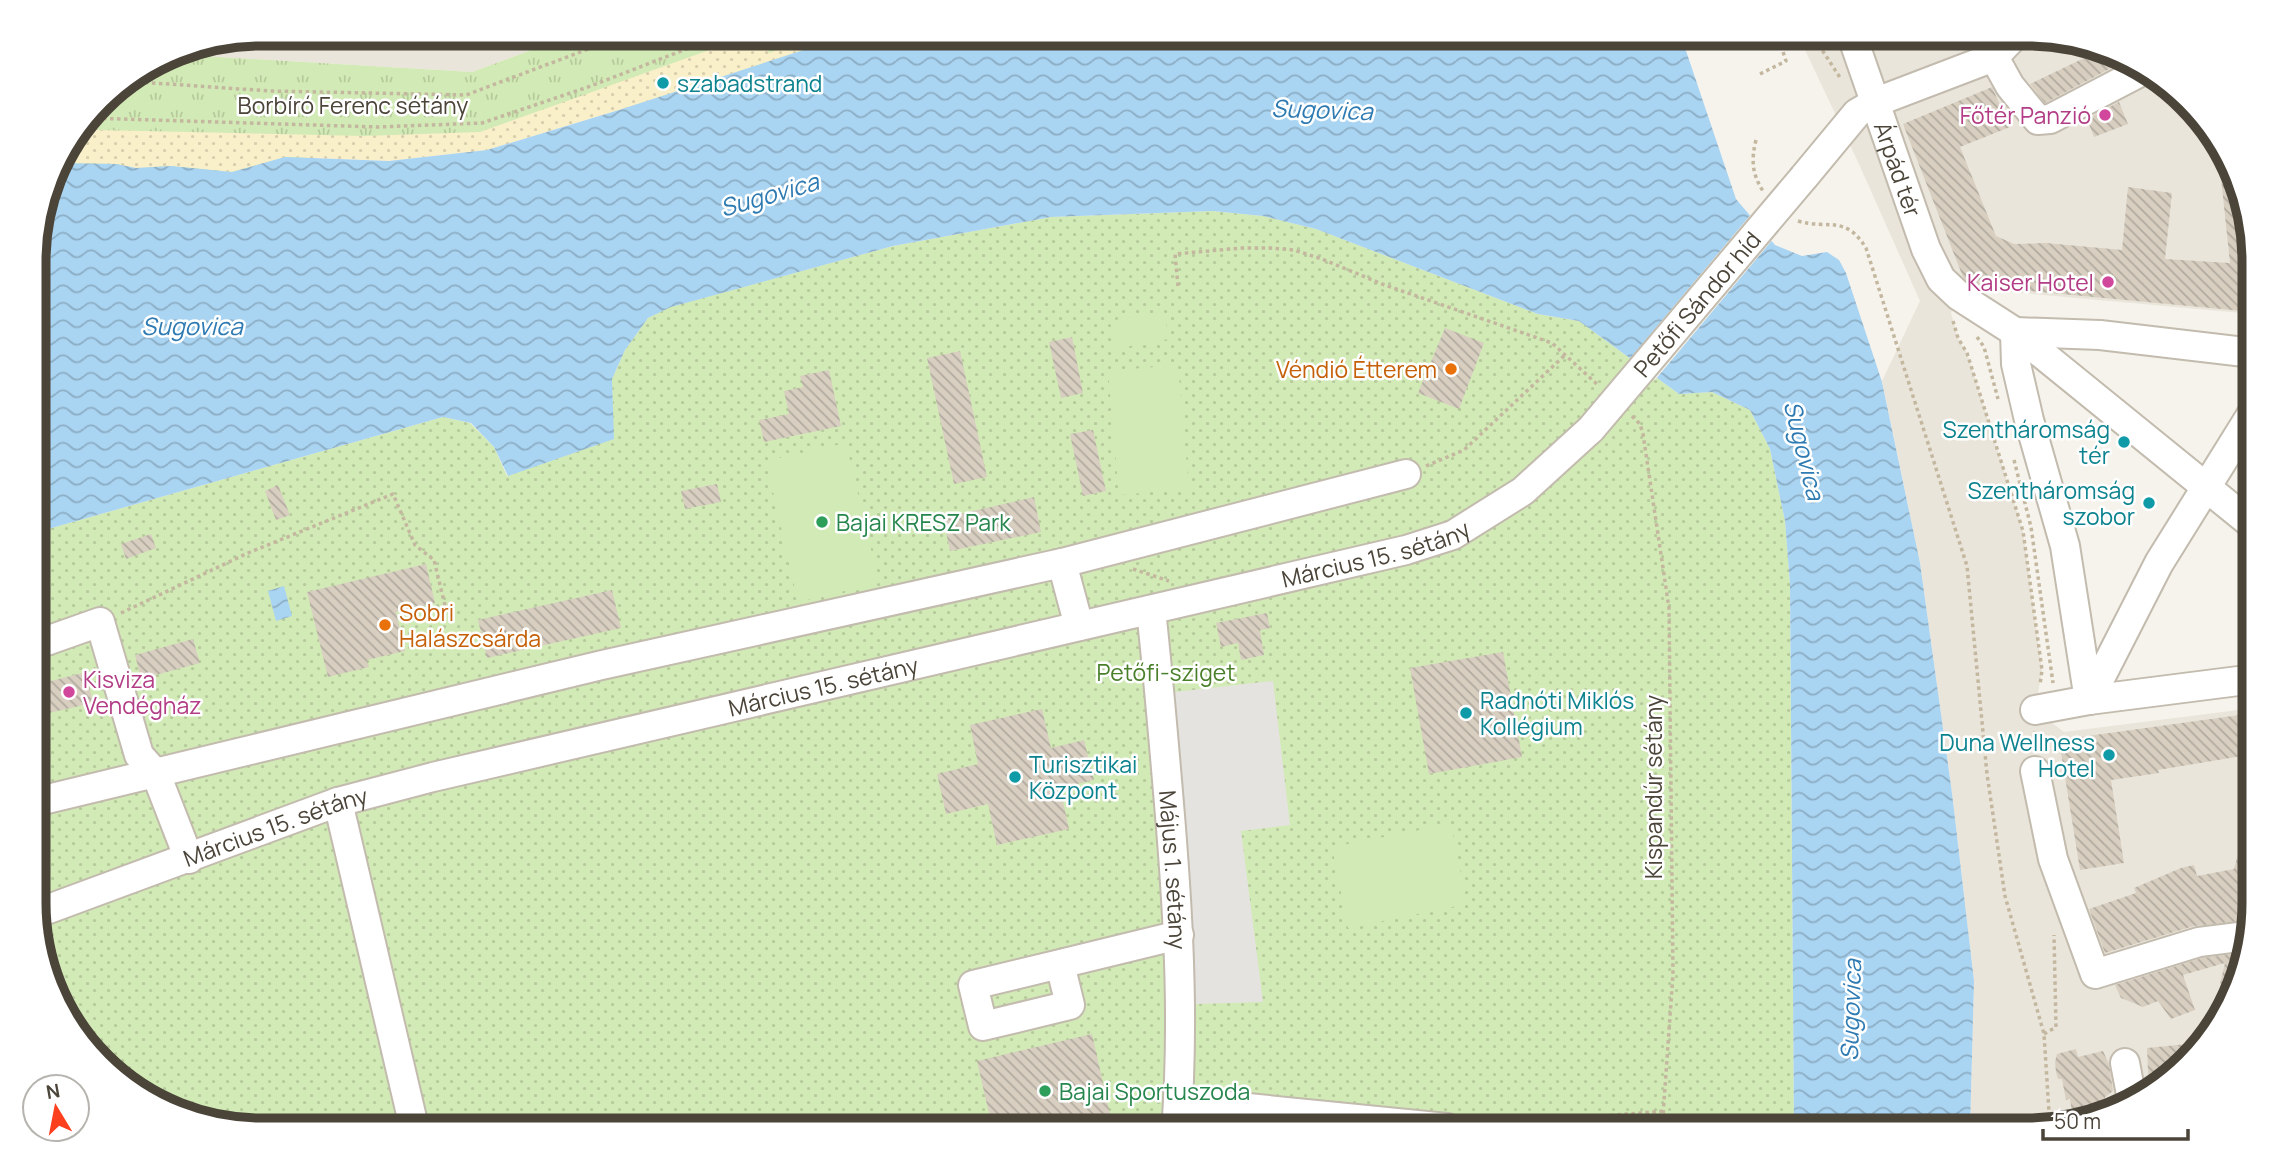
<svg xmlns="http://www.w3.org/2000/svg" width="2288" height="1164" viewBox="0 0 2288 1164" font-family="Manrope,sans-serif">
	<defs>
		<pattern id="grass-tufts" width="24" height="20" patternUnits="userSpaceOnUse" patternTransform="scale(1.75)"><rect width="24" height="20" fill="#d2eab5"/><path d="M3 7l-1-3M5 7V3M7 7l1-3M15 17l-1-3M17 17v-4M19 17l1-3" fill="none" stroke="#b6ca9c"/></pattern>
		<pattern id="sand-dots" width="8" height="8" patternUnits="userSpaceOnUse" patternTransform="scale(1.75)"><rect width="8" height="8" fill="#f9efc9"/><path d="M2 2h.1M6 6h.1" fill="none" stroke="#d7cead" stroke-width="1.8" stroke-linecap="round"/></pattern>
		<pattern id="park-dots" width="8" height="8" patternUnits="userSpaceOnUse" patternTransform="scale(1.75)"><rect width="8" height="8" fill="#d2eab5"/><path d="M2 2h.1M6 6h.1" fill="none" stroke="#b6ca9c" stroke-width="1.8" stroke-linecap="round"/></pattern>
		<pattern id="water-waves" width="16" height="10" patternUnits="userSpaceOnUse" patternTransform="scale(1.75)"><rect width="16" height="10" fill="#a9d4f2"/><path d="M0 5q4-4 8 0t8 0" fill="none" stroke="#8caec5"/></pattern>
		<pattern id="building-back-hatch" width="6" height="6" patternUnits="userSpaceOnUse" patternTransform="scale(1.75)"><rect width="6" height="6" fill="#d8cfc1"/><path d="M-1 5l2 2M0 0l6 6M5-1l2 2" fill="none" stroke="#b1aa9e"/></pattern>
	</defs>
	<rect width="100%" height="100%" fill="#f6f3ec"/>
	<!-- residential -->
	<path fill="#eae5da" d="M260 33H577L472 72 168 54 174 50Z
		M1797 33H2028L2128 56 2208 122 2253 231V314L1967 288 1959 296 1951 313 1958 338 1967 353 2023 531 2042 670 2035 710 2064 732 2254 708 2255 904 2232 1004 2154 1093 2042 1130H1970L1974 981 1952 793 1920 563 1882 381 1920 301 1858 162Z"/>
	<!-- grass -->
	<path fill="url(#grass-tufts)" d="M577 33H856L619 110 232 172 56 163 110 90 168 54 472 72Z"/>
	<!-- sand -->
	<path fill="url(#sand-dots)" d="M757 33H762L769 53 823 33H856L619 110 487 150 389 161 286 157 232 172 171 166 136 168 116 164 56 163 81 127 98 130 364 136 480 132Z"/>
	<!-- park -->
	<path fill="url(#park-dots)" d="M1213 211 1263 216 1316 229 1538 314 1579 321 1679 394 1712 392 1750 410 1770 449 1785 521 1790 584 1794 1130 260 1131 160 1108 80 1042 35 934 34 533 443 417 470 423 494 447 507 476 613 439 612 379 625 350 648 318 670 307 893 246 1051 217Z"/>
	<!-- pitch -->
	<path fill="#d2eab5" d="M1164 311 1169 339 1115 349 1110 321Z
		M1178 365 1189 489 1119 495 1108 371Z
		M846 443 879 583 798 602 766 461Z
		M1451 824 1467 904 1348 928 1332 847Z
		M664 1116 667 1131H597Z"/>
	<!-- parking -->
	<path fill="#e5e3e0" d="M1273 681 1290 825 1241 831 1263 1002 1196 1004 1174 692Z"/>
	<!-- water -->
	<path fill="url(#water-waves)" d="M856 33H1680L1736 199 1775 245 1802 256 1827 252 1839 260 1846 273 1882 382 1920 563 1952 793 1974 981 1970 1130H1794L1790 584 1785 521 1770 449 1750 410 1712 392 1679 394 1579 321 1538 314 1316 229 1263 216 1213 211 1051 217 893 246 671 307 648 318 625 350 612 379 614 439 508 476 494 447 471 423 443 417 34 533V245L56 163 116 164 136 168 171 166 232 172 285 157 389 161 487 150 619 110Z
		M284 586 292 616 276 621 268 591Z"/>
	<!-- pier -->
	<path fill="#f6f3ec" d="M1752 213 1774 238 1655 380 1628 361Z"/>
	<!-- building -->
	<path fill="url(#building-back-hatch)" d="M2101 50 2130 58 2045 103 2030 84Z
		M1992 87 2010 127 1960 147 1996 236 2014 244 2046 243 2122 250 2128 187 2172 193 2165 259 2230 263 2219 159 2223 158 2253 231V312L1975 286 1969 283 1963 277 1903 124Z
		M2119 102 2128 124 2094 137 2087 119Z
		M1445 328 1484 343 1459 409 1418 393Z
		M1072 337 1083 393 1061 398 1049 342Z
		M960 351 987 477 954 484 927 358Z
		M829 370 841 426 764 442 759 420 789 414 784 391 803 387 800 376Z
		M1093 430 1106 491 1083 496 1070 434Z
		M717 484 721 502 685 509 681 491Z
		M278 485 290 515 276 520 265 491Z
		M1034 497 1041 532 950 551 943 518Z
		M151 534 156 548 126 559 121 544Z
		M426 564 435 603 396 612 405 651 367 660 369 667 328 677 307 592Z
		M612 590 621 628 487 658 478 620Z
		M1267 613 1270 628 1260 630 1264 655 1241 660 1238 643 1221 647 1216 623Z
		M193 639 200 663 141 679 135 655Z
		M1503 652 1522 757 1429 774 1410 668Z
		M86 672 93 703 35 716V685Z
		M1042 709 1051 748 1084 740 1094 780 1060 788 1069 829 997 845 988 804 946 814 937 774 978 764 970 725Z
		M2254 713V754L2158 770 2159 773 2111 780 2124 863 2080 870 2059 740Z
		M2250 810 2254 811 2255 904 2251 920 2194 926 2105 953 2089 909 2136 893 2134 888 2181 868 2194 865 2197 876 2234 869Z
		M2243 953 2236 987 2220 984 2225 963 2183 975 2195 1010 2171 1019 2158 1001 2143 1007 2121 998 2115 985 2202 958Z
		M1092 1034 1114 1131H993L977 1061Z
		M2197 1043 2154 1093 2149 1094 2147 1048Z
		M2076 1049 2078 1057 2103 1051 2109 1064 2113 1091 2105 1097 2107 1109 2073 1120 2070 1099 2066 1100 2062 1079H2058L2056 1072 2055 1062 2057 1054Z"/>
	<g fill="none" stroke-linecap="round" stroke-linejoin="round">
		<!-- minor casing -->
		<g stroke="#c2bbae" stroke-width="32">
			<g id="minor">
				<path id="s1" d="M1851 33 1926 249 1941 279 1959 296 2015 332 2254 526"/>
				<path d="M1994 57 2010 86 2038 120 2050 119 2144 70"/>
				<path d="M1804 177 1857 113 1876 102 1994 57 2017 33"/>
				<path d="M2015 332 2016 364 2029 420 2065 546 2089 700"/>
				<path d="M2015 332 2100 335 2253 353"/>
				<path d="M1062 563 1079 626"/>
				<path id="s2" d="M1151 610C1159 683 1165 755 1171 828 1179 928 1184 1030 1176 1131"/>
				<path d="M35 645 100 622 139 755 156 774 189 859"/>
				<path d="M2089 700 2159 563 2253 412"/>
				<path d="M2035 710 2089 700 2254 679"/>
				<path d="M2035 771 2053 859 2095 974 2199 942 2247 936"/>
				<path d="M35 802 602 665 1062 563 1406 474"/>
				<path d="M338 802 415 1131"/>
				<path id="s3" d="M35 914 338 802 433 777 1406 550 1453 535 1523 491 1591 429"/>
				<path d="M1060 964 973 985 983 1026 1070 1005 1060 964 1179 935"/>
				<path d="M2125 1063 2132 1100"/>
				<path d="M1178 1101 1447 1128"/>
			</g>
		</g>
		<!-- path -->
		<path stroke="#c4b79f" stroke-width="3.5" stroke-dasharray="3.5 3.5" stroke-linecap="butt" d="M1811 33 1841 79
			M1760 74 1786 61 1777 33
			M124 81 270 91 466 95 631 33
			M89 118 377 127 482 123 588 87 728 33
			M1756 140C1751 160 1752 174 1763 191
			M1798 221C1828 230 1845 214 1866 248L1967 566 1987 774 2005 896 2044 1034 2050 1128
			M1178 286 1175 254 1242 248H1271L1294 250 1322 259 1382 284 1552 343 1598 385
			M1953 321 1958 338 1967 353 2023 531 2042 670 2040 685
			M1977 337 1984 347 1998 399
			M1632 416 1640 424 1643 434 1669 608 1673 974 1662 1130
			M2014 460 2031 527 2053 683
			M1426 466 1464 450 1565 355
			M1133 569 1169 581
			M121 613 248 553 393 494 415 545 434 560 447 614
			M2035 731V747
			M2044 1034 2056 1027 2054 935
			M1471 1127 1664 1111"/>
		<!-- minor -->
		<use href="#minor" stroke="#fff" stroke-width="28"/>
		<!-- minor-bridge casing -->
		<g stroke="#c2bbae" stroke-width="32" stroke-linecap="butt">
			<g id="minor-bridge">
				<path id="s4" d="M1591 429 1804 177"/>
			</g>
		</g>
		<!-- minor-bridge -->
		<use href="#minor-bridge" stroke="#fff" stroke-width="28"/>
	</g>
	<!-- markers -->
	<g fill="#0f9aa8" stroke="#fff" stroke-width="2.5">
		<circle cx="663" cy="83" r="7"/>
		<circle cx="2124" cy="442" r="7"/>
		<circle cx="2149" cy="503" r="7"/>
		<circle cx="1466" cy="713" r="7"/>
		<circle cx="2109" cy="755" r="7"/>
		<circle cx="1015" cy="777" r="7"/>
	</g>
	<g fill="#d1479c" stroke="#fff" stroke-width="2.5">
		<circle cx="2105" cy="115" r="7"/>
		<circle cx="2108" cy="282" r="7"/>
		<circle cx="69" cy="692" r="7"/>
	</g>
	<g fill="#e8710a" stroke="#fff" stroke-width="2.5">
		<circle cx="1451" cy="369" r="7"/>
		<circle cx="385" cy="625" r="7"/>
	</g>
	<g fill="#2e9e5b" stroke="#fff" stroke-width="2.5">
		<circle cx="822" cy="522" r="7"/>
		<circle cx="1045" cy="1091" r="7"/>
	</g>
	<g text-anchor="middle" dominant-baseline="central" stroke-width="5" stroke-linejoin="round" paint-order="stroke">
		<!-- culture labels -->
		<g font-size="23" fill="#0d838f" stroke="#fff" text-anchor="start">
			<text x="677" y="83">szabadstrand</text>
			<text x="2110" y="429" text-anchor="end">Szentháromság<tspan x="2110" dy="26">tér</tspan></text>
			<text x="2135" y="490" text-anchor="end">Szentháromság<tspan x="2135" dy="26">szobor</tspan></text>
			<text x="1480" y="700">Radnóti Miklós<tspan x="1480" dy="26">Kollégium</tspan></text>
			<text x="2095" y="742" text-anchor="end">Duna Wellness<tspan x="2095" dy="26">Hotel</tspan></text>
			<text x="1029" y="764">Turisztikai<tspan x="1029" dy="26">Központ</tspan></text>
		</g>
		<!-- street labels -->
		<g font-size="23" fill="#4b4439" stroke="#fff">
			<text x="353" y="105">Borbíró Ferenc sétány</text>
			<text stroke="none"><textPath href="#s1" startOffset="144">Árpád tér</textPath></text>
			<text stroke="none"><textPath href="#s4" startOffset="164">Petőfi Sándor híd</textPath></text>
			<text stroke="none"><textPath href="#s3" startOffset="1390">Március 15. sétány</textPath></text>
			<text stroke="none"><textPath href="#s3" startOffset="822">Március 15. sétány</textPath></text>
			<text transform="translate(1653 787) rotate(-90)">Kispandúr sétány</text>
			<text stroke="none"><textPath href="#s3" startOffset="256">Március 15. sétány</textPath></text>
			<text stroke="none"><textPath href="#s2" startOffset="261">Május 1. sétány</textPath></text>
		</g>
		<!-- hotel labels -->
		<g font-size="23" fill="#b23c85" stroke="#fff" text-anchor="end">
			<text x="2091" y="115">Főtér Panzió</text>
			<text x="2094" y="282">Kaiser Hotel</text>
			<text x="83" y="679" text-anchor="start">Kisviza<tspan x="83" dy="26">Vendégház</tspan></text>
		</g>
		<!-- food labels -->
		<g font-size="23" fill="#c56008" stroke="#fff" text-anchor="end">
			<text x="1437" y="369">Véndió Étterem</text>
			<text x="399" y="612" text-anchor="start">Sobri<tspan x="399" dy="26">Halászcsárda</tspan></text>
		</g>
		<!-- leisure labels -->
		<g font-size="23" fill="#27864d" stroke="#fff" text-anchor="start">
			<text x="836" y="522">Bajai KRESZ Park</text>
			<text x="1059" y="1091">Bajai Sportuszoda</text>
		</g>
		<!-- park labels -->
		<g font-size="23" fill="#4a7f2a" stroke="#fff">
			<text x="1166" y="672">Petőfi-sziget</text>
		</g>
		<!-- water labels -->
		<g font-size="24" font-style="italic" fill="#2e7ab2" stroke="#fff">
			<text transform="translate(1322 109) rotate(2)">Sugovica</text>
			<text transform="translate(769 194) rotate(-16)">Sugovica</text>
			<text x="192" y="325">Sugovica</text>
			<text transform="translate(1805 450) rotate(76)">Sugovica</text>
			<text transform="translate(1850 1010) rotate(-88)">Sugovica</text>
		</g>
	</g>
	<!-- crop -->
	<path d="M0 0H2288V1164H0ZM261 46H2027A215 215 0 0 1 2242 261V903A215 215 0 0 1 2027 1118H261A215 215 0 0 1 46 903V261A215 215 0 0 1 261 46Z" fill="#fff" fill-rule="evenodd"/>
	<path fill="none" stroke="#4b4439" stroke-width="9" d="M261 46H2027A215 215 0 0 1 2242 261V903A215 215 0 0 1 2027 1118H261A215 215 0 0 1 46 903V261A215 215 0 0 1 261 46Z"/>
	<!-- north arrow -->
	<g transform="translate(56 1108) rotate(350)"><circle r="33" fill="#ffffff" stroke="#b7b4b0" stroke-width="2"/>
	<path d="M0-5L12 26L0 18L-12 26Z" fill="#fc3f1d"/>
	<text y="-10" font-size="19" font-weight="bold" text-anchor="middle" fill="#4b4439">N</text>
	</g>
	<!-- scale -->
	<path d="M2043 1129v10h145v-10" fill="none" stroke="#4b4439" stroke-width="3.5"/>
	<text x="2054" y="1129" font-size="21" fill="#4b4439" stroke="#ffffff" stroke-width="5" paint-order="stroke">50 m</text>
</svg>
